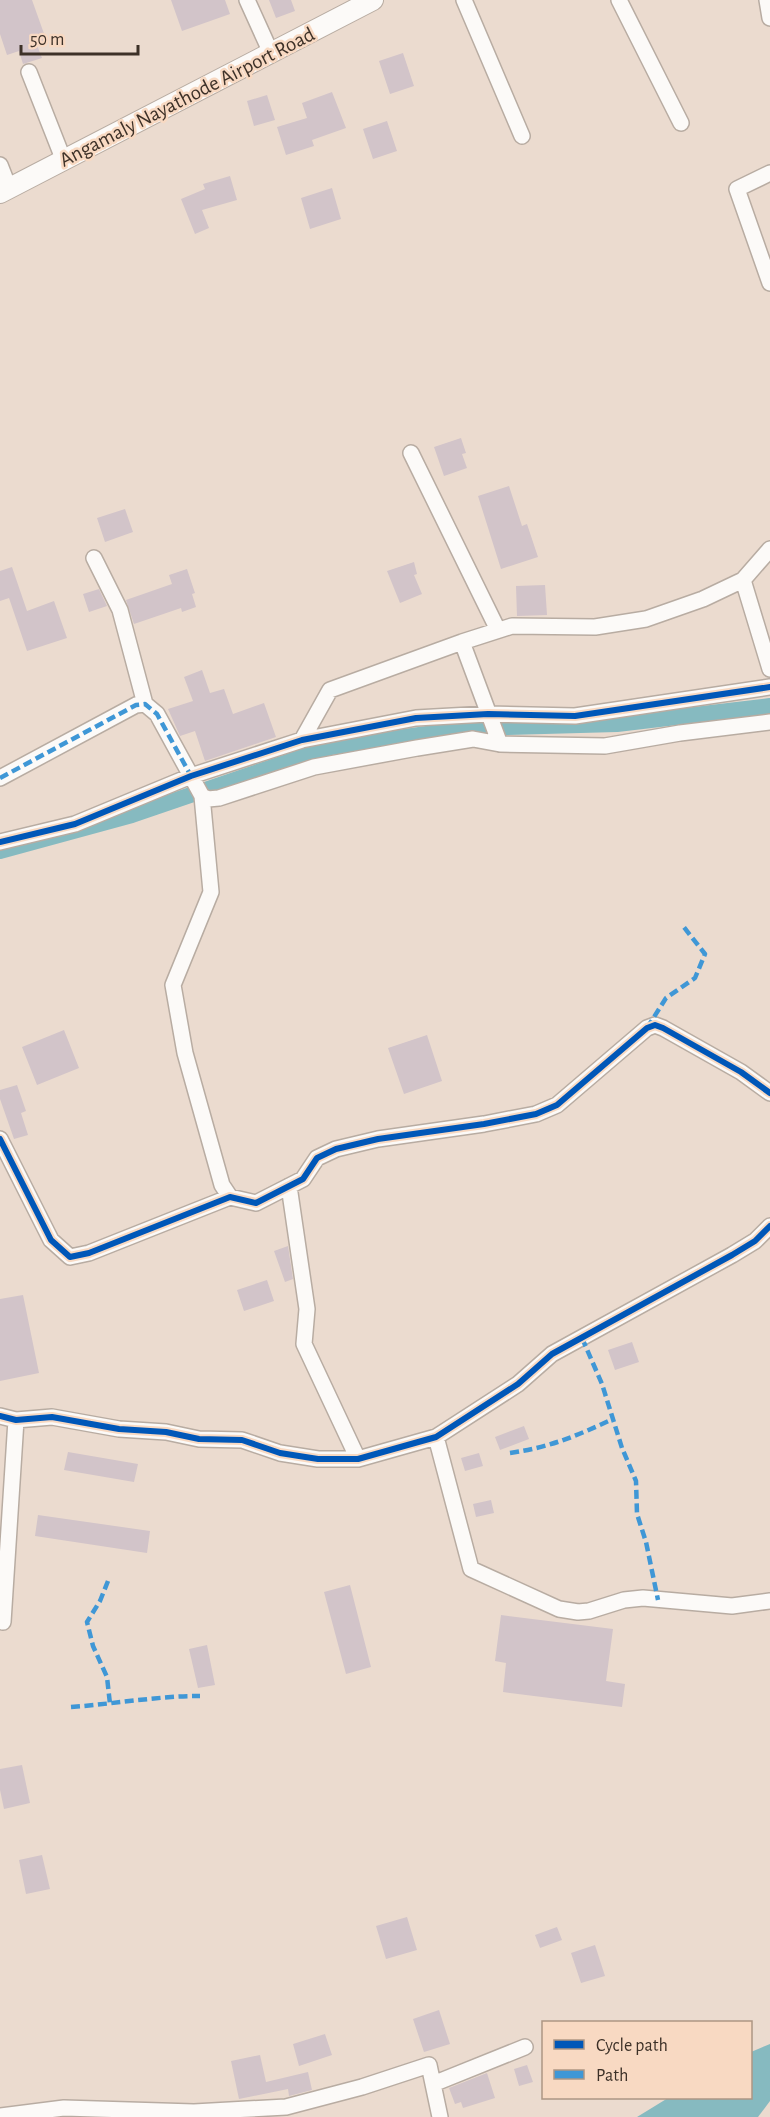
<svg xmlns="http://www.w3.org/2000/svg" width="770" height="2117" viewBox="0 0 770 2117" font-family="'Alegreya Sans',sans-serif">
	<rect width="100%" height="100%" fill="#ebdbcf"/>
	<!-- water -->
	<path fill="#86bac0" d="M770 2044V2101L758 2117H637L668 2098H750L751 2052Z"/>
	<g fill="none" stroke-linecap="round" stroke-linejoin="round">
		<!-- canal -->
		<path stroke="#86bac0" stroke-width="16" d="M0 851 132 815 331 747 471 728 617 724 770 706"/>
	</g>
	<!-- building -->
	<path fill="#d2c4c9" d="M0 0H32L47 42 37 45 42 58 23 64 19 51 7 55 0 34Z
		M171 0H225L230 14 182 31Z
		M269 0H291L295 11 276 18Z
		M403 53 414 86 390 94 379 61Z
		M332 92 346 128 312 140 314 146 286 155 277 127 307 118 302 103Z
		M267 95 275 120 254 126 247 101Z
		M387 121 397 151 373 159 363 129Z
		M230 176 237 200 202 210 209 228 195 234 181 199 205 189 203 184Z
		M332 188 341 219 310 229 301 198Z
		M461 438 466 453 462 454 467 468 444 476 434 447Z
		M509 486 522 526 527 524 538 557 501 569 478 496Z
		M125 509 133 532 105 542 97 518Z
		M414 562 417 574 414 575 422 594 400 603 387 571Z
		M12 567 27 611 54 601 67 638 27 651 9 598 0 601V571Z
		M187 569 195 593 192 594 196 607 182 612 181 608 134 624 126 600 172 584 169 575Z
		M545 585 547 615 517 616 516 586Z
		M99 589 107 606 89 612 83 594Z
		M202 670 210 693 224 689 233 714 264 703 276 737 205 761 195 731 180 736 168 709 193 701 184 677Z
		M64 1030 79 1068 37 1085 22 1047Z
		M427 1035 442 1081 404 1094 388 1048Z
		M17 1085 26 1111 21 1113 28 1135 14 1139 0 1099V1090Z
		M288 1246 293 1279 285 1282 274 1251Z
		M267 1280 274 1301 244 1311 237 1290Z
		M23 1295 39 1373 0 1381V1299Z
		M632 1342 639 1362 615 1370 608 1350Z
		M524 1426 529 1439 500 1450 495 1437Z
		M68 1452 138 1464 134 1482 64 1470Z
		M479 1453 483 1466 465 1471 461 1458Z
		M491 1500 494 1513 476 1517 473 1504Z
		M38 1515 150 1531 147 1553 35 1536Z
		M350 1585 371 1667 346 1674 324 1592Z
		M501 1615 613 1629 606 1681 625 1684 622 1707 503 1692 506 1663 495 1661Z
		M207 1645 215 1685 198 1688 189 1649Z
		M22 1765 30 1803 4 1809 0 1790V1769Z
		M42 1855 50 1889 26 1894 19 1860Z
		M407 1917 417 1950 386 1959 376 1926Z
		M557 1927 562 1940 540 1948 535 1935Z
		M595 1945 605 1976 581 1983 571 1953Z
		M439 2010 450 2044 424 2052 413 2019Z
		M325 2034 332 2055 299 2066 293 2044Z
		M260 2055 266 2082 308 2072 312 2090 289 2096 288 2089 239 2099 231 2061Z
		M527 2065 533 2082 519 2086 514 2069Z
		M487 2073 495 2098 463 2108 461 2102 455 2104 449 2088Z"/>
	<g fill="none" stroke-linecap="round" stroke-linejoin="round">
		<!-- minor casing -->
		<g stroke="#b8aca2" stroke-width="18">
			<path id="minor" d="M247 0 271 53
				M464 0 522 136
				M619 0 681 123
				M767 0 770 18
				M29 72 64 161
				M0 165 9 188
				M770 173 737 189 770 283
				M411 453 498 630
				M94 558 120 610 145 704
				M743 580 770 669
				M302 740 330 690 462 642
				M500 744 462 642 512 626 595 627 646 619 703 599 743 580 770 549
				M0 778 136 705 145 704 157 714 202 796 211 892 173 985 185 1053 222 1185 230 1197
				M202 796 208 799 219 798 314 767 417 748 473 739 500 744 605 746 680 733 770 722
				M0 842 75 824 191 776 302 740 416 718 488 714 575 716 770 687
				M0 1139 51 1240 70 1257 89 1253 230 1197 256 1203 303 1179 317 1158 336 1149 378 1139 484 1124 536 1114 557 1105 647 1028 655 1025 663 1028 741 1072 770 1093
				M289 1186 307 1309 304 1344 358 1459
				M0 1416 16 1420 52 1417 119 1429 166 1432 199 1439 242 1440 280 1453 318 1459H358L436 1437 518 1384 552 1354 732 1255 755 1241 770 1226
				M436 1437 471 1569 559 1609 578 1612 589 1611 624 1600 643 1598 732 1606 770 1601
				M3 1622 16 1420
				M433 2084 525 2047
				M0 2116 64 2108 194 2112 286 2107 362 2087 429 2065 440 2117"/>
		</g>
		<!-- major casing -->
		<g stroke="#b8aca2" stroke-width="22">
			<path id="major" d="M0 193 373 0"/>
		</g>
		<!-- minor -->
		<use href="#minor" stroke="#fcfaf8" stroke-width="15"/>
		<!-- major -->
		<use href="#major" stroke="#fcfaf8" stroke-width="20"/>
		<!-- quiet -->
		<path stroke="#3f97d6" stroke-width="4.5" stroke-dasharray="9 4.5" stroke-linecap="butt" d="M0 778 136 705 145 704 157 714 191 776
			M647 1028 666 998 695 978 705 954 683 926
			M582 1338 602 1384 622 1448 636 1481 637 1514 646 1542 658 1600
			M510 1453C551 1447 576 1436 613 1419
			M108 1581 100 1601 87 1622 93 1646 107 1677 110 1704
			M71 1707C114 1704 157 1696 200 1696"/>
		<!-- cycleway casing -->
		<g stroke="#f8d9c2" stroke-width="10">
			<path id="cycleway" d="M0 842 75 824 191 776 302 740 416 718 488 714 575 716 770 687
				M0 1139 51 1240 70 1257 89 1253 230 1197 256 1203 303 1179 317 1158 336 1149 378 1139 484 1124 536 1114 557 1105 647 1028 655 1025 663 1028 741 1072 770 1093
				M0 1416 16 1420 52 1417 119 1429 166 1432 199 1439 242 1440 280 1453 318 1459H358L436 1437 518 1384 552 1354 732 1255 755 1241 770 1226"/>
		</g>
		<!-- cycleway -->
		<use href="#cycleway" stroke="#0057b8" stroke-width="6"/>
	</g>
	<g text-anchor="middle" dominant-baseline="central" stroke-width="5" stroke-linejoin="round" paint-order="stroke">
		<!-- street labels -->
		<g font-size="21" fill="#3d3128" stroke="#f8d9c2">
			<text transform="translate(187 97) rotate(-27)">Angamaly Nayathode Airport Road</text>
		</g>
	</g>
	<!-- legend -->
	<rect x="542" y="2021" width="210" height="78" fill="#f8d9c2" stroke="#ad9684" stroke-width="1.5"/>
	<rect x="554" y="2040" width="30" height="9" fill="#0057b8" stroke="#ad9684" stroke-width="1.5"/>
	<text x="596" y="2051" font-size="18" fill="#3d3128">Cycle path</text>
	<rect x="554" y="2070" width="30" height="9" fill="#3f97d6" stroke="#ad9684" stroke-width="1.5"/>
	<text x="596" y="2081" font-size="18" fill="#3d3128">Path</text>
	<!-- scale -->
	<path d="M21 45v9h117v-9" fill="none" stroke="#3d3128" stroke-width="3"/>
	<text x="30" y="45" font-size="18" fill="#3d3128" stroke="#f8d9c2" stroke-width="4.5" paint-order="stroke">50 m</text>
</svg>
